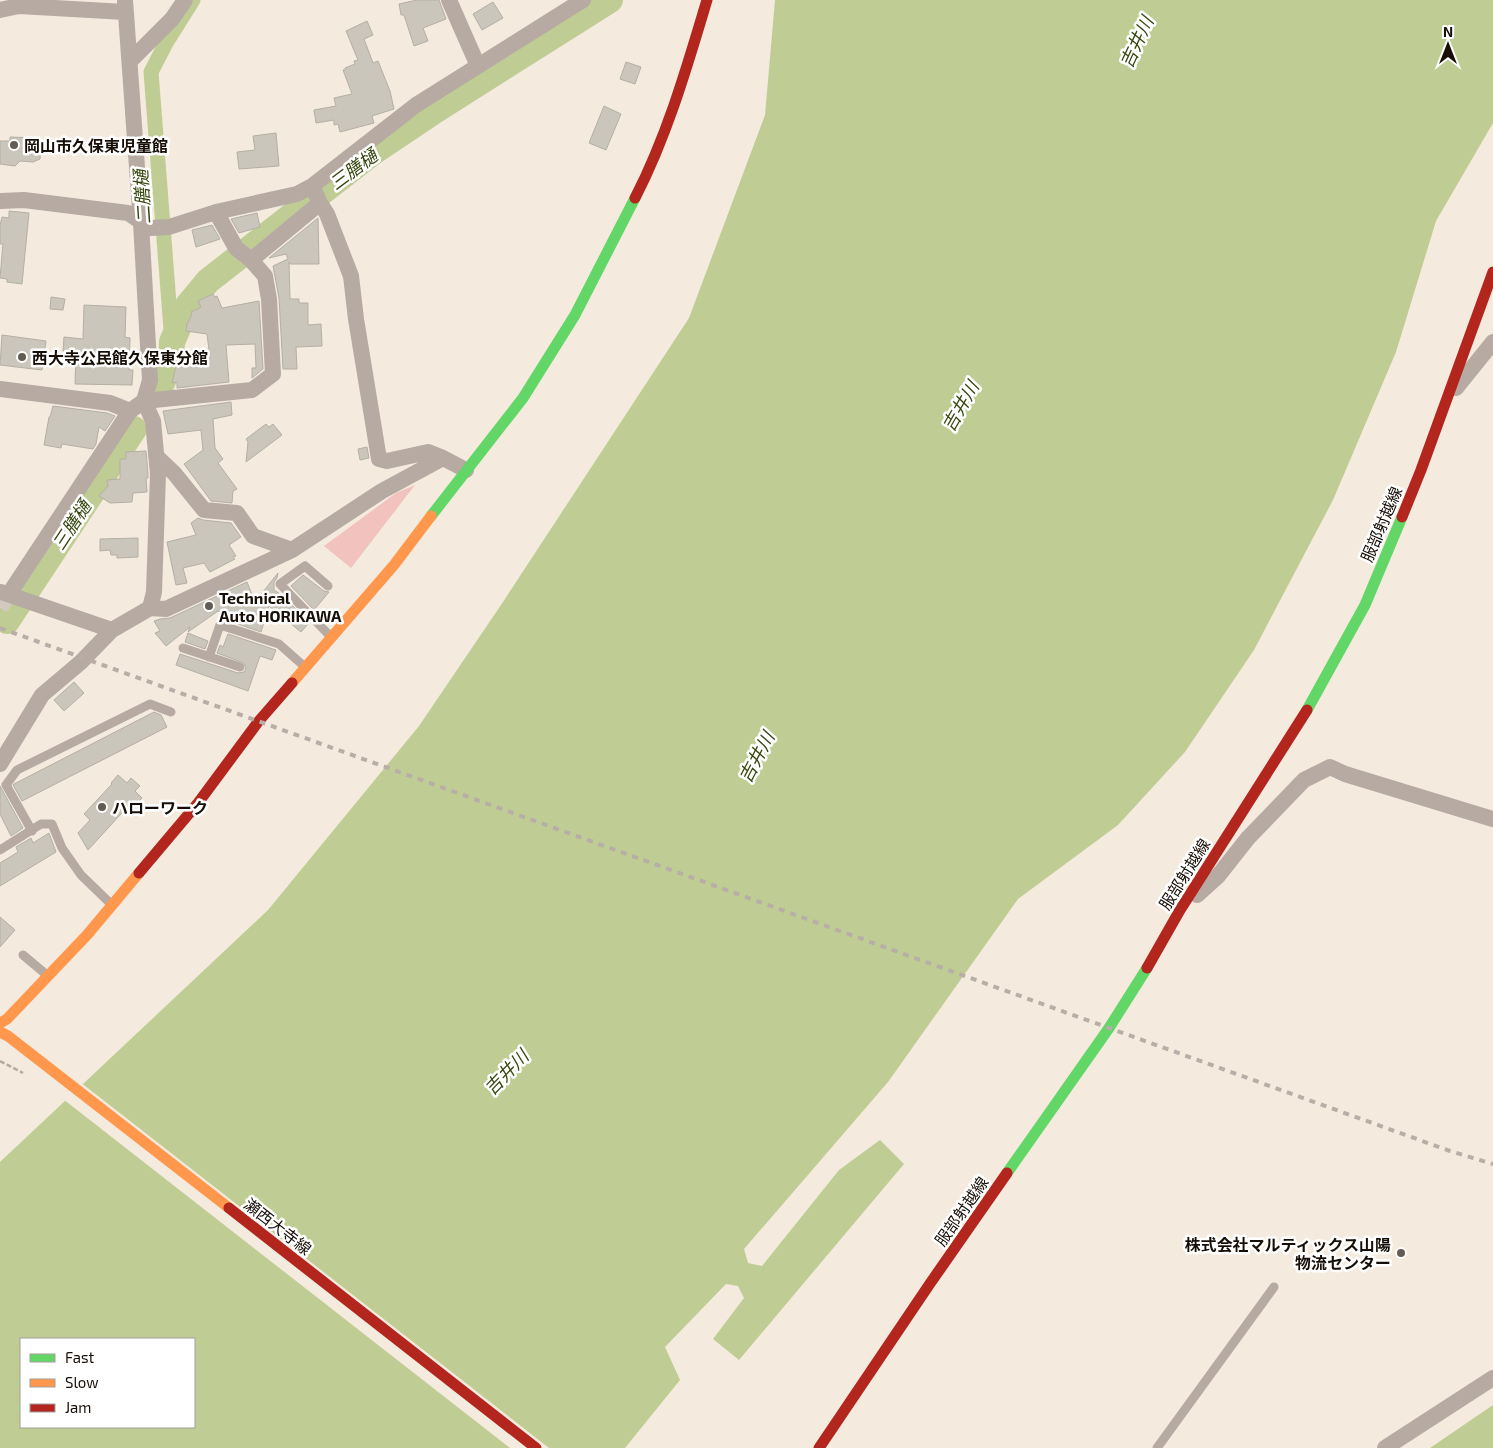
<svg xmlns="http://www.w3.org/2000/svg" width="1493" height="1448" viewBox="0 0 1493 1448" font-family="'Exo 2','Noto Sans JP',sans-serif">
	<rect width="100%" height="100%" fill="#f4eade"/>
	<!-- green -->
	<path fill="#f2c3be" d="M415 485 351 568 324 546 396 493Z"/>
	<!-- water -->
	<path fill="#bfcd94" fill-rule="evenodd" d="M775 0H1493V123L1436 221 1396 352 1333 500 1254 650 1185 752 1118 825 1018 899 888 1082 744 1249 748 1263 762 1266 839 1170 880 1140 904 1164 739 1360 713 1339 744 1298 738 1286 726 1284 665 1347 680 1380 625 1448H0V1162L268 910 419 726 503 602 689 318 765 115ZM21 1339H194V1427H21Z
		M1493 1405V1448H1430Z"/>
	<!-- pier -->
	<path fill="#f4eade" d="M80 1082 549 1448H510L63 1099Z"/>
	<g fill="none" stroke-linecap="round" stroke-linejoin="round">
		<!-- canal -->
		<path stroke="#bfcd94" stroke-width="15" d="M172 342 151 72 166 43 193 0"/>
		<!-- river -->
		<path stroke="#bfcd94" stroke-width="26" d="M158 392 171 362 172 342 188 305 208 281 372 153 436 110 610 0
			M7 621 134 429"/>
	</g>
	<!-- building -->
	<path fill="#cbc6bb" stroke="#b4afa4" d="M417 0H439L446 19 423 28 428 41 414 46 404 15H401L399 4Z
		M493 2 503 18 482 30 473 14Z
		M367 21 373 35 364 39 373 63 378 61 390 91 394 109 372 116 374 123 340 132 338 124 334 125V120L316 123 314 110 336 106 334 98 352 94 343 70H345V68L355 64 354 61 358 60 346 31Z
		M626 62 641 67 635 84 620 79Z
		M604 106 621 114 606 150 589 143Z
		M276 133 279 166 239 169 237 152 255 150 253 136Z
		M10 137 36 138 41 146 40 159 33 162 20 161 15 166 0 164V141H10Z
		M9 211 29 213 22 284 7 282V279L0 278 3 244H0V225L2 217 9 218Z
		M257 213 260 227 239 233 231 219Z
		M318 218 319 264H290L289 262 290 299H299V303H308V325L321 324 322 346 296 347 297 369H283L279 298 273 266 288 259 286 254 269 258Z
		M212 225 220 239 196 247 192 230Z
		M213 294 215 297 217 296 222 308 259 301 263 369 252 378V368H256L255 344 226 345 229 382 177 388V382L172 383 177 361 210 358 207 334 186 331 187 324 192 314 191 312 201 307 198 301Z
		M51 297 65 299 63 310 50 309Z
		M84 305 126 307 125 337 130 338 129 370H133L132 385 75 384 76 353 63 351 64 337 83 339Z
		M2 335 46 341 42 370 0 365Z
		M231 402 232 415 213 419 215 448 223 459 218 463 237 489 233 491 232 503 211 501 184 464 203 450 201 430 168 434 163 411Z
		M53 406 107 413 115 416 105 431 99 427 96 444 93 449 62 444 61 448 44 445 49 417H50Z
		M266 424 269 427 273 424 282 435 246 462 248 442 246 439Z
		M367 447 369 458 360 460 358 449Z
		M146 451 148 474V478H146L147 492 133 493 132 502 110 503 99 496 108 486 107 480 120 479V459H126V452Z
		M198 518 203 520 231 523 241 537 229 545 236 556 233 557 235 559 210 572 204 563 183 568 187 583 176 585 167 542 196 535 191 523Z
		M138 538V557L117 558V555H111L110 550 100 551V539Z
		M278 573 277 578 274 582V590L283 596 309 623 301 632 269 606 261 632 232 622 234 616 218 611 188 632 190 627 166 646 155 633 160 631 154 621 160 619 170 618 247 582 255 602Z
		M303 575 324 591 329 592 314 610 291 586Z
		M188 633 208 641 205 649 185 642Z
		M228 634 276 650 272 660 260 656 248 691 176 665 180 654 238 673 244 672 246 668 244 663 217 653 220 645 223 647Z
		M74 682 84 693 64 711 54 700Z
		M154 712 161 715 167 727 22 801 13 785 14 784Z
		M118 775 127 783 131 778 140 786 135 791 142 798 134 806 131 803 88 850 78 833 90 820 84 814 112 784 111 783Z
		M0 786 23 828 11 836 0 814Z
		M49 833 56 852 0 886V863L18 852 16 847 31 838 33 843Z
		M0 917 15 930 0 947Z"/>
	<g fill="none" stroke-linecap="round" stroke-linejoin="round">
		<!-- street-tunnel -->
		<path stroke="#d3c9be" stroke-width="16" stroke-dasharray="16 8" stroke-linecap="butt" d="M0 608 11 591"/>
		<!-- path -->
		<path stroke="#b3aaa2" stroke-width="2.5" stroke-dasharray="5 2.5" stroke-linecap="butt" d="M0 1061 23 1073"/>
		<!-- lane -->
		<path stroke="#b6aaa3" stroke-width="9" d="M328 586 305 566 280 584 331 637
			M183 648 240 667
			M209 657 220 625 279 644 305 667
			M32 831 6 785 17 770 150 704 171 712
			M0 850 41 824H52L62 848 81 875 112 905
			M23 955 48 976
			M1157 1448 1274 1287"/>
		<!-- street -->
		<path stroke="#b6aaa3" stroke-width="16" d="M449 0 478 66
			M0 10 19 6 125 12
			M130 61 172 19 185 0
			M312 186 320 203 327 214 351 276 356 319 379 459 387 461 428 452 443 458
			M0 201 24 200 128 213 150 228 169 227 216 212 297 194 312 186 416 105 583 0
			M251 260 320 203
			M1456 388 1493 342
			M0 389 110 403 130 411
			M156 456 174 473 204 510 237 513 253 536 292 550
			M11 591 130 411 144 401 252 390 273 374 269 299 265 276 251 260 236 248 216 212
			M1 592 112 630
			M150 608 166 609 292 550 382 491 443 458 466 470
			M0 764 42 695 81 662 112 630 150 608 154 592 158 474 153 421 144 401 150 380 141 223 125 0
			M1197 895 1218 876 1248 838 1304 780 1330 767 1345 774 1493 819
			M1385 1448 1493 1378"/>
		<!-- fast -->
		<path stroke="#63d668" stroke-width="11" d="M431 516 523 398 575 315 635 198
			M1307 710 1365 605 1402 517
			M1007 1173 1109 1028 1147 968"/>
		<!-- slow -->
		<path stroke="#ff974d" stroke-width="11" d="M292 683 394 565 431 516
			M0 1023 7 1019 87 935 139 873
			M0 1032 8 1036 229 1208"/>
		<!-- jam -->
		<path stroke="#b3261e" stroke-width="11" d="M635 198C667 136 687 67 707 0
			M1402 517 1421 470 1493 272
			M139 873 198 803 258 722 292 683
			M1147 968 1180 910 1307 710
			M229 1208 536 1448
			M819 1448 929 1285 1007 1173"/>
		<!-- rail -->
		<path stroke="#b8aea7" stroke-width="4" stroke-dasharray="6 6" stroke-linecap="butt" d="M0 628 1450 1151 1493 1164"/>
	</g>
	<!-- markers -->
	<g fill="#645c52" stroke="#fff" stroke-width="2">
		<circle cx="14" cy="145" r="5"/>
		<circle cx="22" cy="357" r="5"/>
		<circle cx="209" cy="606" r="5"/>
		<circle cx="102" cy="807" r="5"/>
		<circle cx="1401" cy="1253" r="5"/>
	</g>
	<g text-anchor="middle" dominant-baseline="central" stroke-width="5" stroke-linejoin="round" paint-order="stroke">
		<!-- poi labels -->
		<g font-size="16" font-weight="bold" fill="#170f07" stroke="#fff" text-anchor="start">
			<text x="24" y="145">岡山市久保東児童館</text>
			<text x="32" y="357">西大寺公民館久保東分館</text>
			<text x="219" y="597">Technical<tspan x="219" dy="18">Auto HORIKAWA</tspan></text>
			<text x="112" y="807">ハローワーク</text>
			<text x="1391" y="1244" text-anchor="end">株式会社マルティックス山陽<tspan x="1391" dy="18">物流センター</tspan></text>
		</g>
		<!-- street labels -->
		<g font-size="16" fill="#170f07" stroke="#fff">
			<text transform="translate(1381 524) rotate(-67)">服部射越線</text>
			<text transform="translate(1184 874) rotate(-58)">服部射越線</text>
			<text transform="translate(961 1211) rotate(-55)">服部射越線</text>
			<text transform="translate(278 1226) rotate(38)">瀬西大寺線</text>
		</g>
		<!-- water labels -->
		<g font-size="18" font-style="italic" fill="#37460e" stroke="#fff">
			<text transform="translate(1136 42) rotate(-65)">吉井川</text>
			<text transform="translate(353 169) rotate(-37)">三膳樋</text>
			<text transform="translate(142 197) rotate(-94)">二膳樋</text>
			<text transform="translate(960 406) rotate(-60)">吉井川</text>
			<text transform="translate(71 525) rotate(-57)">三膳樋</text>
			<text transform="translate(756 757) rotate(-62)">吉井川</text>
			<text transform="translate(506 1072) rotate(-46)">吉井川</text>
		</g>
	</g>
	<!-- legend -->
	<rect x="20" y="1338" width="175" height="90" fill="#ffffff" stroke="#a29f9c"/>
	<rect x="30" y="1354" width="25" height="8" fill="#63d668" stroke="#a29f9c"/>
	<text x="65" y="1363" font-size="15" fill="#170f07">Fast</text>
	<rect x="30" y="1379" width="25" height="8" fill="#ff974d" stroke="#a29f9c"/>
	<text x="65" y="1388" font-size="15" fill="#170f07">Slow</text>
	<rect x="30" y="1404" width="25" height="8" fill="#b3261e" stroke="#a29f9c"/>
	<text x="65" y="1413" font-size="15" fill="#170f07">Jam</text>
	<!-- north arrow -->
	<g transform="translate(1448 45)" stroke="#ffffff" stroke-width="4" paint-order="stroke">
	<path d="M0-4L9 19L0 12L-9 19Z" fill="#170f07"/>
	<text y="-8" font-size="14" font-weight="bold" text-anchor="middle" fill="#170f07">N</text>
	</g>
</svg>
